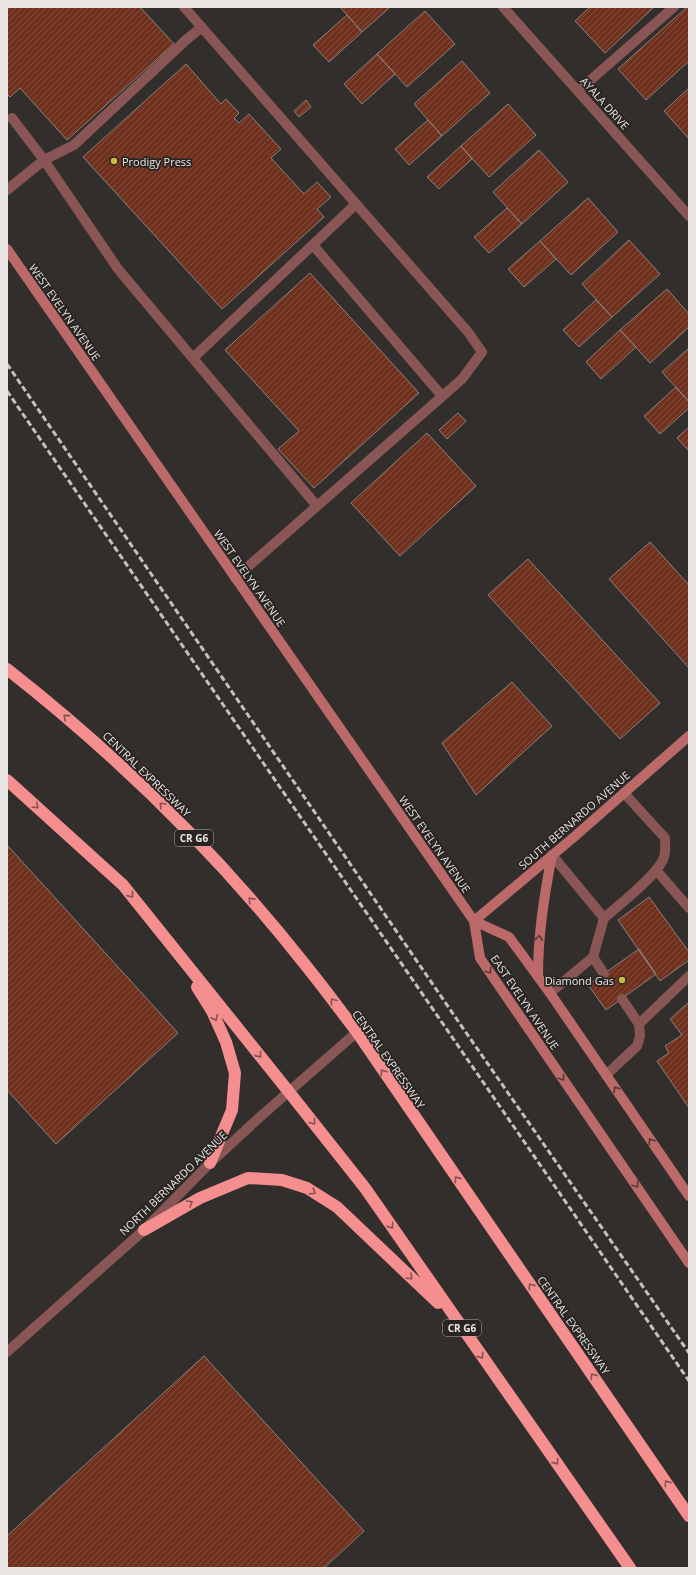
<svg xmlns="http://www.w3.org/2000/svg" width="696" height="1575" viewBox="0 0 696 1575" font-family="'Open Sans',sans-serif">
	<defs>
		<pattern id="building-hatch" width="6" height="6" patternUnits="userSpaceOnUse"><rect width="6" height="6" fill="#6f301e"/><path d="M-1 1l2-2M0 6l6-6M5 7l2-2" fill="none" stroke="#844e3f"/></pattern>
	</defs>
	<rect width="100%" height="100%" fill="#322e2b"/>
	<!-- building -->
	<path fill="url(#building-hatch)" stroke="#888381" d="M7 7H140L174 44 67 140 20 88 10 97 7 94Z
		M340 7H390L362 32Z
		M590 7H654L605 53 575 21Z
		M687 7H689V61L646 100 618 69Z
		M425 11 455 44 407 87 377 54Z
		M347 15 362 32 329 62 313 45Z
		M377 54 395 74 362 104 344 84Z
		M462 61 490 93 442 136 414 104Z
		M186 64 221 104 226 99 239 113 234 118 239 123 249 114 281 149 271 158 304 194 317 182 331 197 317 209 324 217 222 309 83 157Z
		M689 88V139L664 111Z
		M306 100 311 107 299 117 294 111Z
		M508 104 536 135 489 177 461 146Z
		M428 120 442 136 409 165 395 149Z
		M461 146 472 159 439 189 427 177Z
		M539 150 568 182 522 224 493 192Z
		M588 198 618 232 571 275 540 241Z
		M507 208 522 224 489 253 474 237Z
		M629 240 660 274 612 317 582 284Z
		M540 241 556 259 524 287 508 269Z
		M310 273 419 393 314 488 278 449 299 431 225 350Z
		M667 289 689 314V327L650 363 620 330Z
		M596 300 612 317 579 347 563 330Z
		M620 330 636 347 601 379 586 362Z
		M689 348V402L662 372Z
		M676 387 689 402V408L660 434 644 416Z
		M458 413 466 421 447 439 439 430Z
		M689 427V451L677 438Z
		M427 433 476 486 400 556 351 503Z
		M650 542 689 585V668L609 579Z
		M528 559 660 703 620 739 488 595Z
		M512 682 552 726 476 795 442 743Z
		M7 845 178 1033 56 1144 7 1090Z
		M649 897 689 952V960L660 981 618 920Z
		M639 949 656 974 606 1010 588 985Z
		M689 1002V1108L657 1061 669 1053 665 1046 682 1035 670 1019Z
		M204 1356 364 1531 324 1568H7V1536Z"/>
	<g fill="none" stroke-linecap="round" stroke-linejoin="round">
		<!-- lane -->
		<path stroke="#895555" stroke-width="10" d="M184 7 468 332 482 352 462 379 235 578
			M202 27 186 40 74 145 44 160 118 269 317 506
			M578 91 674 7
			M7 190 44 160 12 118
			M313 245 442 396
			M193 358 356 204
			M552 855 604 918 593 957 604 974
			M656 870 689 908
			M604 918C618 906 659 874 664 857 666 852 665 844 665 838L624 793
			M550 993 593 957
			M639 1024 689 976
			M606 1075 637 1046 640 1036 639 1024 622 999"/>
		<!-- street -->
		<path stroke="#895555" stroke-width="10" d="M503 7 689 216
			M7 1352 144 1230 210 1163 261 1116 357 1032"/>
		<!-- secondary -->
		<path stroke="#bb6969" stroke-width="10" d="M7 249 474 921 480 958 689 1263
			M474 921 509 937 550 993 689 1196
			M474 921 574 837 689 736
			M538 977C538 934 544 897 552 855"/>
		<!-- highway -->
		<path stroke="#f58f8f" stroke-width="12" d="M7 669C118 756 220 856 307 967 324 988 340 1010 357 1032L689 1516
			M7 780 123 885 289 1092 365 1188 630 1568
			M197 987 212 1011 226 1042 235 1073 232 1110 210 1163
			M144 1230 200 1198 248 1178 282 1180 307 1188 337 1207 438 1303"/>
		<!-- rail -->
		<path stroke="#c4c0be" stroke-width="3" stroke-dasharray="6 3" stroke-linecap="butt" d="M7 364 458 1021 689 1353
			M7 391 689 1381"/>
	</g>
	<!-- one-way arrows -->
	<defs><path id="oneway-chevron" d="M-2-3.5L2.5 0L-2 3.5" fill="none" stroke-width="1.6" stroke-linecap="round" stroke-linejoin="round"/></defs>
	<g stroke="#845453">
		<use href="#oneway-chevron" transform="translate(66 717) rotate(-140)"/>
		<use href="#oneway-chevron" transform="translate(162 805) rotate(-134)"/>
		<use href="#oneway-chevron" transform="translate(36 806) rotate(42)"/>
		<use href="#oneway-chevron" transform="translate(131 895) rotate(51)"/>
		<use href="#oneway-chevron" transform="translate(251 900) rotate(-132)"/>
		<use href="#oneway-chevron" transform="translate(333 1001) rotate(-127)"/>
		<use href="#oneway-chevron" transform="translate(215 1018) rotate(65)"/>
		<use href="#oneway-chevron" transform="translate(259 1055) rotate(51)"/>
		<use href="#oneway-chevron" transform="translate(383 1072) rotate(-124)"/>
		<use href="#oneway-chevron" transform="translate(313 1122) rotate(52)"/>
		<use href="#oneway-chevron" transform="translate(457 1179) rotate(-125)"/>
		<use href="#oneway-chevron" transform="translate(313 1192) rotate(32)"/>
		<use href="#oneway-chevron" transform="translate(190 1203) rotate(-30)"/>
		<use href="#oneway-chevron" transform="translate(391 1226) rotate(55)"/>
		<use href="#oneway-chevron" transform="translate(410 1277) rotate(44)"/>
		<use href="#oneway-chevron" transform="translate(531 1286) rotate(-125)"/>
		<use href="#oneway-chevron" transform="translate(481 1356) rotate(55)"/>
		<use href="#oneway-chevron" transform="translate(593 1376) rotate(-125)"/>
		<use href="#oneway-chevron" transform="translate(556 1462) rotate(55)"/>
		<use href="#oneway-chevron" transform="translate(667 1483) rotate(-125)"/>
	</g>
	<g stroke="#543937">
		<use href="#oneway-chevron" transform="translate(539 938) rotate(-84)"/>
		<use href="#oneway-chevron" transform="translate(489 971) rotate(56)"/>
		<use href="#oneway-chevron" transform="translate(562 1078) rotate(56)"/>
		<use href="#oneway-chevron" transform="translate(616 1089) rotate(-124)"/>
		<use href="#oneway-chevron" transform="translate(651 1141) rotate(-124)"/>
		<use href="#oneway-chevron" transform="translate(636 1185) rotate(56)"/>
	</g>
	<!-- markers -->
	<g fill="#caba3a" stroke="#282422" stroke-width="1.5">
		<circle cx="114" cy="161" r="4"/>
		<circle cx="622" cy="980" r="4"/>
	</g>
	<g text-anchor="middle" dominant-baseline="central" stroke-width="3.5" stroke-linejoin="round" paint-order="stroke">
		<!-- shield labels -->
		<g fill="#282422" stroke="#afacaa" stroke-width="1">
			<rect x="175" y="830" width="38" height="16" rx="3"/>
			<rect x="443" y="1320" width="38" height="16" rx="3"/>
		</g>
		<g font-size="10" font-weight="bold" fill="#e9e6e4">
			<text x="194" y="838">CR G6</text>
			<text x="462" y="1328">CR G6</text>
		</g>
		<!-- street labels -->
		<g font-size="11" fill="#e9e6e4" stroke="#282422">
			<text transform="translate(605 103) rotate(48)">AYALA DRIVE</text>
			<text transform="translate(65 312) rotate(55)">WEST EVELYN AVENUE</text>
			<text transform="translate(250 578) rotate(55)">WEST EVELYN AVENUE</text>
			<text transform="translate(147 774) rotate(44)">CENTRAL EXPRESSWAY</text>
			<text transform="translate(574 820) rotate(-41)">SOUTH BERNARDO AVENUE</text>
			<text transform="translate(435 844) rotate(55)">WEST EVELYN AVENUE</text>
			<text transform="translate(525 1002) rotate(56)">EAST EVELYN AVENUE</text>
			<text transform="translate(389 1059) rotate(55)">CENTRAL EXPRESSWAY</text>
			<text transform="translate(173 1183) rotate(-44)">NORTH BERNARDO AVENUE</text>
			<text transform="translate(574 1325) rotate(55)">CENTRAL EXPRESSWAY</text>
		</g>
		<!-- poi labels -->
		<g font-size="11" fill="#e9e6e4" stroke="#282422" text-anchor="start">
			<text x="122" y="161">Prodigy Press</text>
			<text x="614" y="980" text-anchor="end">Diamond Gas</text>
		</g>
	</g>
	<!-- border -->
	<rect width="696" height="1575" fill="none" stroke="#e9e6e4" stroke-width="16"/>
</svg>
